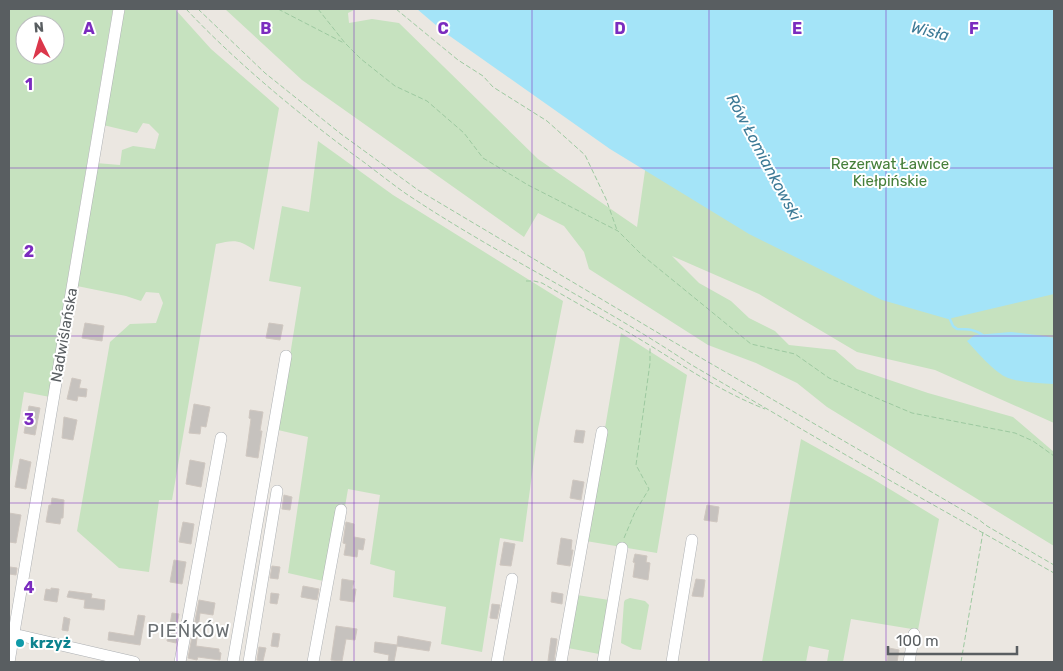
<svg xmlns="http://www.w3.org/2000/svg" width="1063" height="671" viewBox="0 0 1063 671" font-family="Rubik,sans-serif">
	<rect width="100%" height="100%" fill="#ebe7e1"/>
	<!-- green -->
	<path fill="#c6e2bf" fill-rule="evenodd" d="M9 9H113L65 295 50 397 24 392 9 485ZM25 25H55V55H25Z
		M125 9H175L211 49 279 108 254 250C239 239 233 240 216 244L172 500H159L149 572 119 568 77 531 110 342 130 324 156 323 163 303 159 293 146 292 141 301 126 296 77 286 96 163 120 165 122 150 133 146 155 149 159 134 149 124 143 123 137 133 103 125Z
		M225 9H356L348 13 349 23 372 19 399 23 538 159 637 227 668 9H1054V423L935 370 857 352 759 294 672 256 699 283 731 301 749 318 775 331 789 345 835 350 857 369 928 393 1013 417 1054 452V546L827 407 797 383 756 363 708 345 589 269 584 252 564 226 538 213 524 237 302 80Z
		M318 141 393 195 563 301 538 429 523 542 500 538 482 652 441 644 446 607 393 597 395 571 370 564 380 495 348 489 332 583 288 573 308 437 278 430 301 287 269 281 282 206 309 212Z
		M621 333 687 375 657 553 586 541Z
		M801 439 873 479 939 519 918 630 851 619 843 662H827L829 650 809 646 806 662H762Z
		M577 595 609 600 599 654 568 648Z
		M630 598 645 601 649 605 641 650 633 649 621 643 624 602 625 600Z"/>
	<!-- water -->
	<path fill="#a4e4f8" d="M417 9H1054V294L948 319 882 300 749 234 610 149 444 32Z
		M1011 332 1045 336 1054 338V384C1039 383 1022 383 1008 378 995 373 976 351 967 341L975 335Z"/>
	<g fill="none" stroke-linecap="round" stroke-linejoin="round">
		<!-- stream -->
		<path stroke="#a4e4f8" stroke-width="2.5" d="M949 317 953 326 957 329C968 329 975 329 984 336"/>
	</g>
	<!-- building -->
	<path fill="#c6c2be" stroke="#cfc7c0" d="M85 323 104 326 102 341 82 338Z
		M269 323 283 325 280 340 266 338Z
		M72 378 81 380 79 388 87 389 86 397 78 396 77 401 67 399Z
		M194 404 210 407 206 427 201 426 200 434 189 433Z
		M29 406 40 408 35 435 24 433Z
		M250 410 263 412 260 431H262L258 458 246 456 251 419 249 418Z
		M64 417 77 420 73 440 62 438Z
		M576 430 585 431 583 443 574 442Z
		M20 459 31 462 26 489 15 487Z
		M190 460 205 463 201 487 186 484Z
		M573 480 584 482 581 500 570 498Z
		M284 495 292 497 290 510 282 509Z
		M52 498 64 500 63 518H61L60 524 46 522 49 505H51Z
		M707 505 719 507 717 522 704 520Z
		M9 513 21 515 16 543 9 542Z
		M183 522 194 524 191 544 179 542Z
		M346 522 354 524V537L365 539 363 550 358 549 357 557 344 555 346 544 343 543Z
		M561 538 572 540 571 550H573L570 566 557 564Z
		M504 542 515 544 511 566 500 565Z
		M635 554 647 556 646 562 650 563 648 580 633 577 635 563 633 562Z
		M174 560 186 562 182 584 170 582Z
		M272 566 280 567 278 579 270 578Z
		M10 567 17 568 16 575 9 574Z
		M342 579 354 581 352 589H356L354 602 340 600Z
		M696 579 705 580 703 597 692 596Z
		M303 586 319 589 317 600 301 597Z
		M51 588 59 589 57 602 44 600 46 589 51 590Z
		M69 591 92 594 91 598 105 600 104 610 84 608 85 600 67 597Z
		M552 592 563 594 562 604 551 602Z
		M271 593 279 594 277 604 270 603Z
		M199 600 215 603 213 615 200 613 196 646 219 649V652L221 653 220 660 198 657 197 660 188 658Z
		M492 604 500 605 497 619 490 618Z
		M172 613 179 614 175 635H177L176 643 167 641Z
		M138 615 145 616 140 645 108 640 109 632 134 636Z
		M64 617 70 619 68 631 62 630Z
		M336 626 357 629 355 640 346 639 342 661 331 660Z
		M273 633 280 634 278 647 271 646Z
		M398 636 431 642 429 651 397 646 394 662H388L389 655 374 652 375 642 397 645Z
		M551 638 557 639 554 662 548 661Z
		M259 647 266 648 263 661 257 660Z
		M889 648 899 650 897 662H887Z"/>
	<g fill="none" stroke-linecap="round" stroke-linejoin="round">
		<!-- minor casing -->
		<g stroke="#adb0b3" stroke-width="12">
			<path id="minor" d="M9 633 134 662
				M9 662 119 9
				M180 662 221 438
				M233 662 286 356
				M249 662 277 491
				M313 662 341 510
				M497 662 512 579
				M561 662 602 432
				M603 662 622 548
				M672 662 692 540
				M909 662 914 634"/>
		</g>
		<!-- path -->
		<path stroke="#9dc9a0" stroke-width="1" stroke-dasharray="5 2.5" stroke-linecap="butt" d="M186 9C237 63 294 110 354 155 371 167 388 181 405 193 497 255 598 302 690 364L875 472 1054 573
			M198 9 265 73 341 134 418 190 660 334 978 519 987 526 1054 565
			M278 9 344 43
			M318 9 345 43 361 59 395 86 427 101 464 133 483 158 528 185 618 231 642 255 751 344 795 354 829 378 912 413 1015 433 1033 441 1054 456
			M396 9 458 60 483 76 493 87 547 121 585 155 606 199 617 230
			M526 281H534L542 283C578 304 615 324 651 346 688 369 724 393 765 409
			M624 538 635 512 649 489 636 465 650 363V346
			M961 662 983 532"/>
		<!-- minor -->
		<use href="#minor" stroke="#fff" stroke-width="11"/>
	</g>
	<!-- grid -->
	<path fill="none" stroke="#7b2cbf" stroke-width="1" stroke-opacity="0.55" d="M177 9V662M354 9V662M532 9V662M709 9V662M886 9V662M9 168H1054M9 336H1054M9 503H1054"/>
	<!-- markers -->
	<circle fill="#0f9aa8" stroke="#fff" stroke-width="2" cx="20" cy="643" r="5"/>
	<g text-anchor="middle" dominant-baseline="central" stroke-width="4" stroke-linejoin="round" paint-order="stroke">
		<!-- park labels -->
		<g font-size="15" fill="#457f3a" stroke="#fff">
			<text x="890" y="164">Rezerwat Ławice<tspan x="890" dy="17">Kiełpińskie</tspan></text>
		</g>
		<!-- street labels -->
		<g font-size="15" fill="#595e61" stroke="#fff">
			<text transform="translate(64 335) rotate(-80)">Nadwiślańska</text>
		</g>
		<!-- culture labels -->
		<g font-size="15" font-weight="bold" fill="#0d838f" stroke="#fff" text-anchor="start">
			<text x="30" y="643">krzyż</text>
		</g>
		<!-- water labels -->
		<g font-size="16" font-style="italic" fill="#3e7b97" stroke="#fff">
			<text transform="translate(930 31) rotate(14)">Wisła</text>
			<text transform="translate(764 157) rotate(62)">Rów Łomiankowski</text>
		</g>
		<!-- quarter labels -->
		<g font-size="18" letter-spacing="1" fill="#6b7073" stroke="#fff">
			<text x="189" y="631">PIEŃKÓW</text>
		</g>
	</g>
	<g font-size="16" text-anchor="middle" font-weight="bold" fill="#7b2cbf" stroke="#fff" stroke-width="4" stroke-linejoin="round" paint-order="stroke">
		<text x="89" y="34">A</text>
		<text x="266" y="34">B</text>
		<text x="443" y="34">C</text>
		<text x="620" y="34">D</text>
		<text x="797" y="34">E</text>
		<text x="974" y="34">F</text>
		<text x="29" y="90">1</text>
		<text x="29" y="257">2</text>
		<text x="29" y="425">3</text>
		<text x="29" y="593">4</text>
	</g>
	<!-- border -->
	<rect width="1063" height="671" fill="none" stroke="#595e61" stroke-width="20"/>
	<!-- north arrow -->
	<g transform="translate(40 40) rotate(355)"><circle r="24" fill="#ffffff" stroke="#bdbfc0"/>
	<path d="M0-4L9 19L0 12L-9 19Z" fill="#db374b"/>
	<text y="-8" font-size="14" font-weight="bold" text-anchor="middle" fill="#595e61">N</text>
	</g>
	<!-- scale -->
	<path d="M888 646v8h129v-8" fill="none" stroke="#595e61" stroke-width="2.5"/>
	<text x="896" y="646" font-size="15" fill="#595e61" stroke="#ffffff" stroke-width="4" paint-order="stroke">100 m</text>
</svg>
